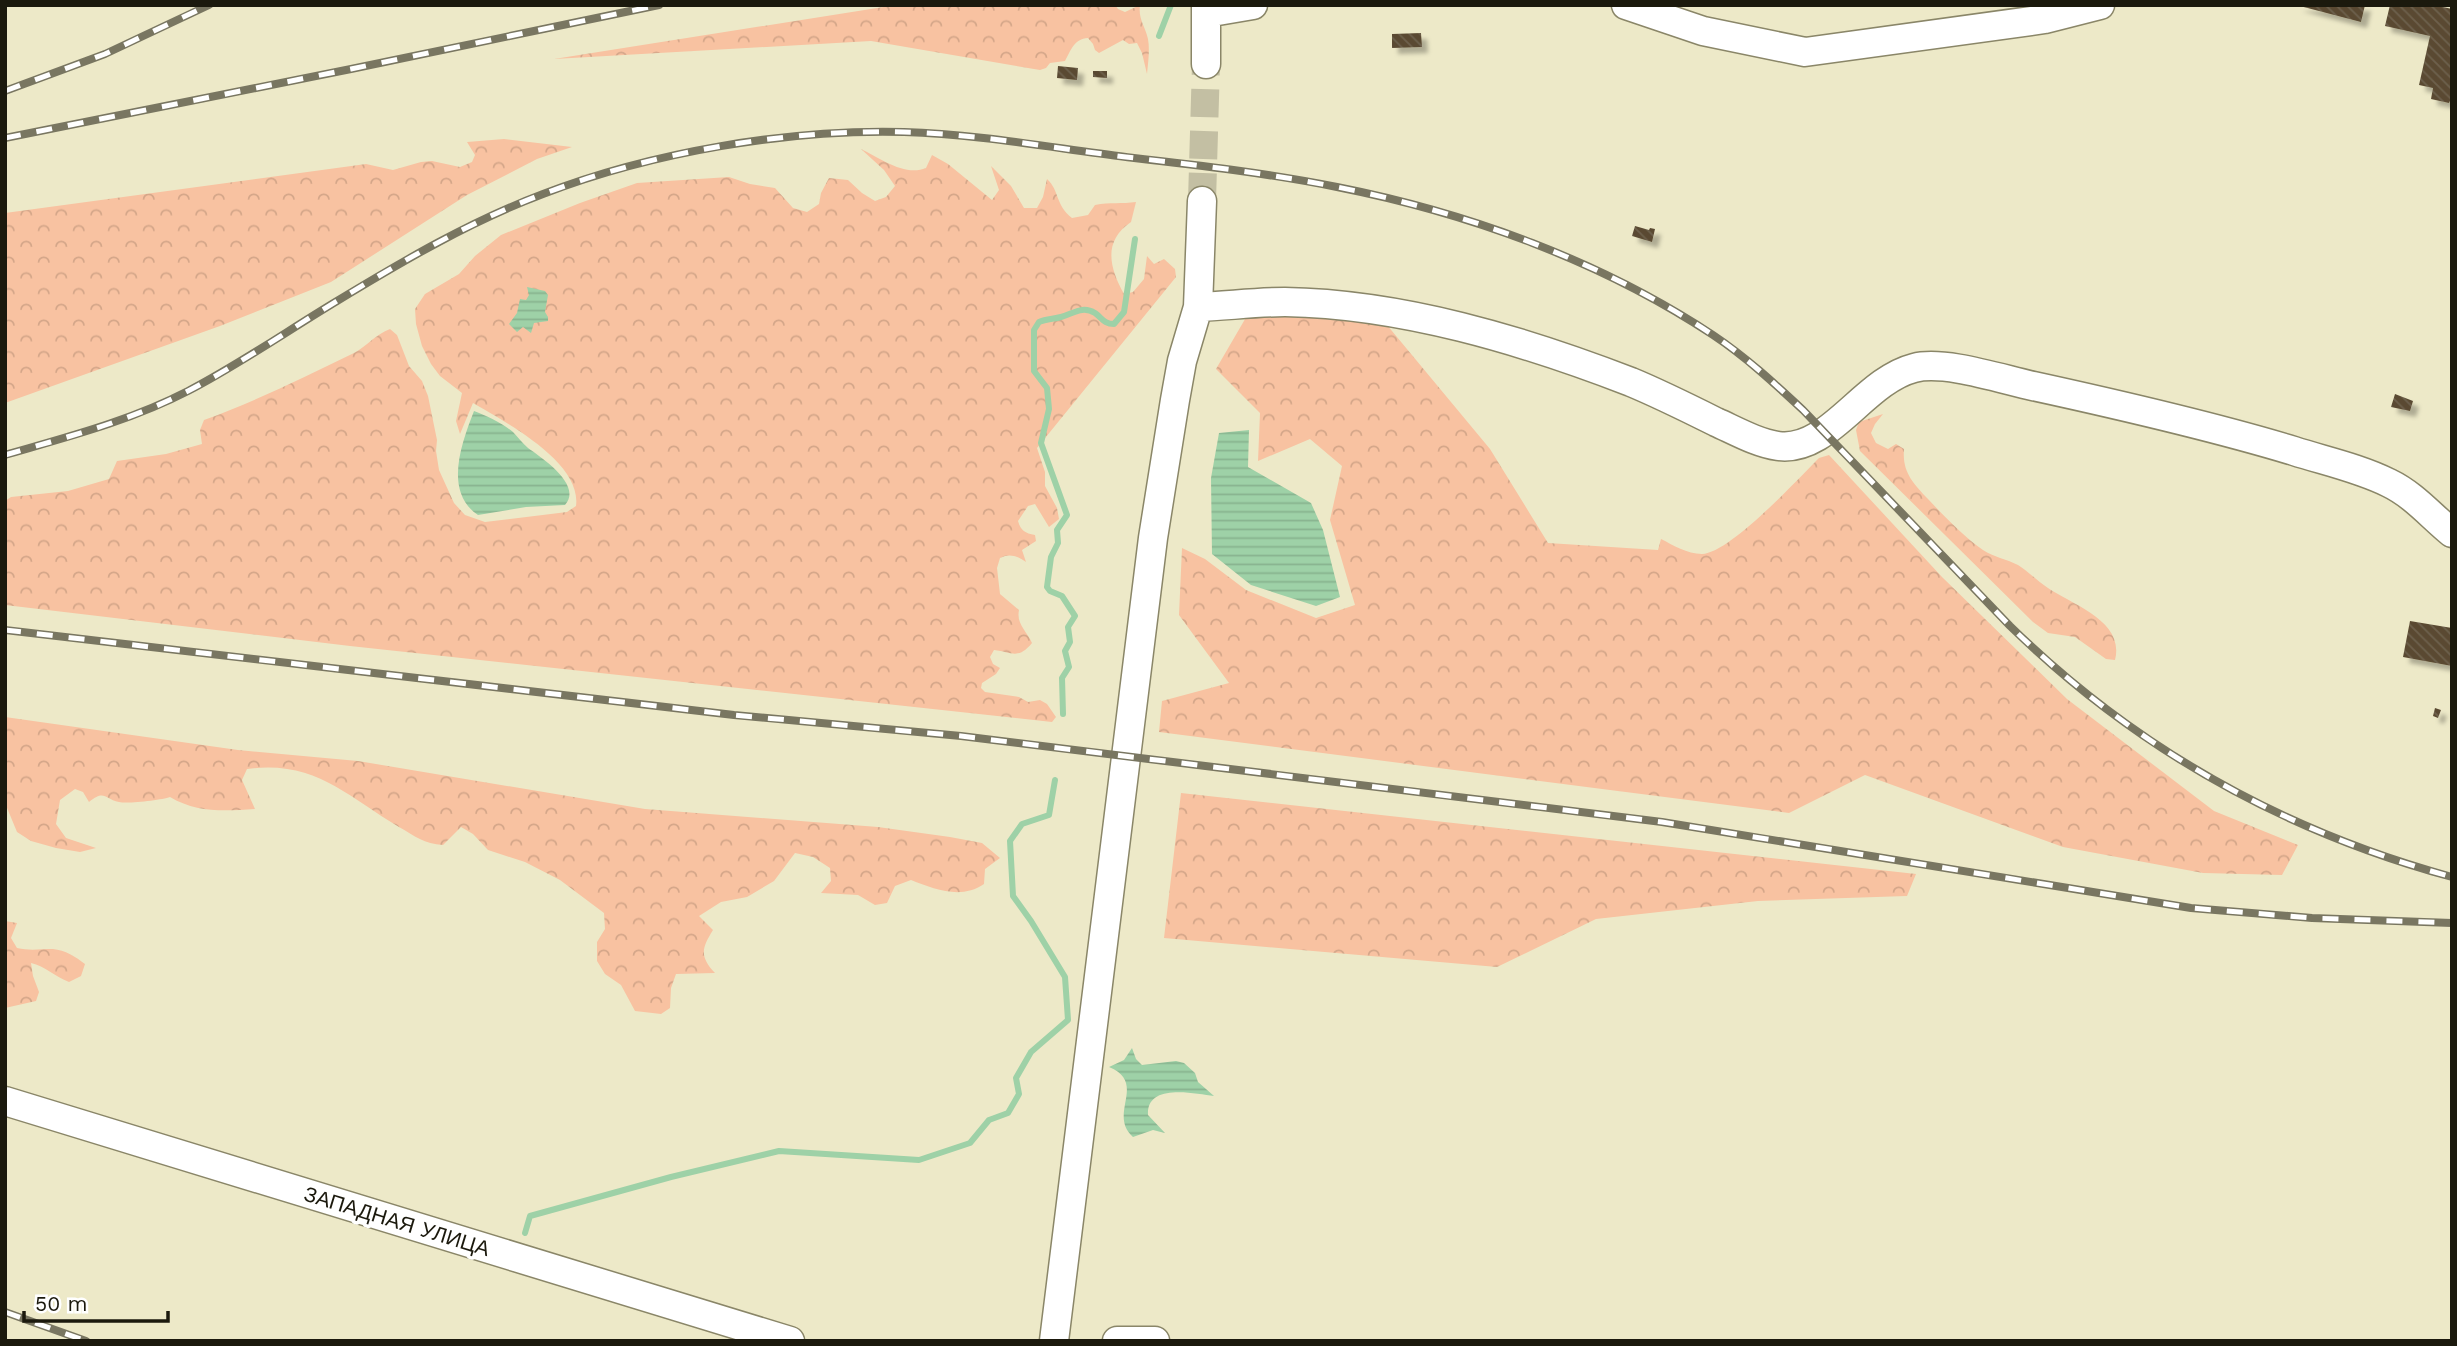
<svg xmlns="http://www.w3.org/2000/svg" width="2457" height="1346" viewBox="0 0 2457 1346" font-family="'Work Sans',sans-serif">
	<defs>
		<pattern id="forest-crowns" width="20" height="18" patternUnits="userSpaceOnUse" patternTransform="scale(1.75)"><rect width="20" height="18" fill="#f8c2a1"/><path d="M2 6a3 3 0 1 1 6 0M12 15a3 3 0 1 1 6 0" fill="none" stroke="#d4a689"/></pattern>
		<pattern id="water-rules" width="6" height="5" patternUnits="userSpaceOnUse" patternTransform="scale(1.75)"><rect width="6" height="5" fill="#9ed1a7"/><path d="M0 2.5h6" fill="none" stroke="#88b38f"/></pattern>
		<pattern id="building-back-hatch" width="6" height="6" patternUnits="userSpaceOnUse" patternTransform="scale(1.75)"><rect width="6" height="6" fill="#5a4a32"/><path d="M-1 5l2 2M0 0l6 6M5-1l2 2" fill="none" stroke="#6d604c"/></pattern>
		<filter id="shadow"><feDropShadow dx="6" dy="6" stdDeviation="2" flood-color="#0004"/></filter>
	</defs>
	<rect width="100%" height="100%" fill="#ede9c8"/>
	<!-- forest -->
	<path fill="url(#forest-crowns)" d="M896 5H1115L1118 9 1125 12 1140 5C1138 19 1145 26 1148 39 1150 50 1148 63 1147 74L1142 53 1137 43 1129 44 1123 40 1099 53 1095 50 1093 44 1088 38C1074 39 1071 50 1065 61L1050 63 1046 68 1040 70 871 41 554 59Z
		M504 139 572 147 537 159 467 195 331 282 220 326 5 403V213L366 164 393 170 421 162 432 161 460 167 472 162 475 155 467 142Z
		M861 149C880 158 905 177 926 168L932 155 948 164 992 200 999 190 991 166 1011 186 1024 208H1037L1043 197 1047 179C1060 191 1055 205 1072 218L1088 215 1095 205C1110 202 1122 204 1136 202L1131 222C1103 241 1109 267 1124 294L1133 292 1144 279 1147 256 1154 264 1164 259 1175 269 1176 277 1037 448 1045 472V486L1057 508 1059 519 1049 527 1035 504 1028 506 1018 521C1021 531 1025 533 1035 535L1036 541 1022 550 1026 562C1017 556 1010 553 1000 558L997 568 1000 594 1019 610C1016 624 1027 631 1032 643 1018 660 1012 652 994 650L990 657 993 664 1000 668 996 674 982 683 981 688 985 692 1019 697 1028 702 1040 700 1047 704 1056 717 1052 722 350 646 5 605V501L11 497 68 491 109 479 117 461 166 454 202 444 200 430 204 420C256 401 305 377 354 353 367 346 376 334 390 329L397 335 409 366 422 381 428 396 437 440 436 451 439 470 454 503 465 515 485 522 567 512 576 506C582 462 505 422 473 403L460 434 456 421 462 393 440 376 431 364 422 346 416 324 415 309 425 294 459 274 475 256 501 235 580 203 637 183 729 177 750 184 775 188 793 208 807 212 819 204 821 193 829 178 848 180 862 193 875 201 886 197 895 186 884 170Z
		M1311 311 1387 325 1490 449 1548 543 1658 550 1661 539C1673 545 1687 554 1702 554 1730 553 1797 480 1819 458L1829 455 1942 577 2067 699 2214 811 2298 845 2282 875 2203 873 2063 847 1865 775 1789 813 1159 732 1162 701 1229 683 1179 615 1182 548 1205 559 1246 590 1316 618 1355 605 1330 520 1342 466 1310 439 1258 461 1260 413 1216 369 1248 314Z
		M1883 414 1875 424 1871 433 1876 443 1888 449 1896 444 1904 449C1902 472 1913 483 1928 499 1945 517 1963 536 1983 550 1994 557 2006 559 2018 565 2028 571 2037 581 2048 588 2073 605 2125 621 2115 660L2106 659 2075 637 2048 633 2033 622 1860 451 1856 430 1859 422Z
		M5 717 238 750 358 761 645 809 878 827 950 837 982 843 1000 858 985 869 984 884C961 900 934 889 911 880L895 886 887 903 875 905 858 895 821 893 831 881 830 868 813 857 795 853 774 881 747 897 721 902 699 916 713 930C702 948 699 956 715 973L676 974 671 988 670 1008 661 1014 635 1011 621 985 605 974 597 961V942L605 929 604 913 560 880 525 862 488 850 473 834 461 827 443 845C424 844 415 836 399 827 345 795 315 760 247 769L242 780 255 809C224 811 197 813 170 797 162 800 128 804 119 802 104 799 105 789 89 802L83 792 75 789 60 800 56 824 66 838 96 848 80 852 56 848 31 841 17 832 5 803Z
		M1181 793 1916 874 1907 896 1758 901 1596 919 1497 967 1164 938Z
		M5 921 17 923 11 938 17 948C30 951 40 949 53 949 65 950 76 957 85 964L81 976 69 982C55 977 45 966 31 963L33 976 39 992 36 1001 5 1008Z"/>
	<!-- water -->
	<path fill="url(#water-rules)" d="M527 287 545 291 548 295 545 312 548 317V321L534 323 531 333 523 327 517 332 509 324 517 313 520 299 526 300 529 295Z
		M474 411C487 416 502 423 513 432 518 437 522 443 528 448 542 458 583 485 565 505L526 507 478 515C443 492 462 442 474 411Z
		M1249 430 1248 467 1311 503 1323 530 1340 597 1316 606 1251 585 1212 554 1211 478 1219 433Z
		M1132 1048 1136 1059 1142 1065 1176 1061 1184 1063 1195 1073 1198 1082 1214 1096C1193 1093 1146 1083 1148 1115L1165 1133 1153 1130 1133 1137C1107 1114 1148 1083 1109 1067L1124 1060Z"/>
	<g fill="none" stroke-linecap="round" stroke-linejoin="round">
		<!-- stream -->
		<path stroke="#9ed1a7" stroke-width="6" d="M1159 36 1171 5
			M1063 714 1062 678 1069 667 1065 651 1070 642 1068 627 1075 616 1062 596 1050 591 1047 587 1051 557 1058 543 1057 530 1067 515 1041 443 1049 409 1047 388 1034 371V330L1039 322C1046 319 1054 319 1061 317 1073 314 1082 305 1095 313 1102 318 1104 324 1114 324L1124 312 1135 239
			M525 1233 530 1216 671 1177 779 1151 919 1160 970 1143 989 1120 1008 1113 1019 1094 1016 1078 1031 1052 1068 1020 1065 977 1031 921 1013 896 1010 841 1022 824 1049 815 1055 780"/>
	</g>
	<!-- building -->
	<path fill="url(#building-back-hatch)" filter="url(#shadow)" d="M2296 5H2365L2361 22Z
		M2390 5H2434L2452 9V96L2449 103 2431 99 2433 88 2419 85 2430 36 2385 26Z
		M1421 33 1422 47 1392 48V34Z
		M1058 66 1078 68 1077 80 1057 78Z
		M1093 71H1107V78L1093 77Z
		M1635 226 1649 230 1650 228 1655 229 1652 242 1632 236Z
		M2395 394 2413 401 2410 411 2391 407Z
		M2410 621 2452 628V666L2403 657Z
		M2435 708 2441 710 2438 718 2433 716Z"/>
	<g fill="none" stroke-linecap="round" stroke-linejoin="round">
		<!-- minor-tunnel -->
		<path stroke="#c3bfa3" stroke-width="28" stroke-dasharray="28 14" stroke-linecap="butt" d="M1202 201 1206 64"/>
		<!-- minor casing -->
		<g stroke="#8a8668" stroke-width="31">
			<path id="minor" d="M1626 5 1703 31 1805 52 2045 19 2100 5
				M1206 13 1253 5
				M1206 64V5
				M1198 307C1226 306 1256 302 1285 302 1402 304 1522 340 1631 382 1660 394 1688 408 1716 422 1736 431 1757 443 1778 446 1829 453 1863 381 1914 368 1944 360 2001 379 2033 386 2120 405 2208 425 2294 451 2325 461 2359 468 2389 483 2414 495 2431 516 2452 533
				M5 1101 790 1341
				M1054 1341 1153 538 1175 400 1182 361 1198 307 1202 201
				M1117 1341H1155"/>
		</g>
		<!-- minor -->
		<use href="#minor" stroke="#fff" stroke-width="28"/>
		<!-- rail casing -->
		<g stroke="#797661" stroke-width="8">
			<path id="rail" d="M5 91 105 54 209 5
				M5 138 351 69 659 5
				M5 455C67 437 130 421 188 391 240 364 287 331 337 301 403 261 471 221 543 194 652 152 788 129 904 132 978 134 1053 148 1126 157 1196 165 1267 173 1337 187 1469 213 1601 261 1713 335 1746 357 1774 383 1803 410L2010 626C2135 748 2283 831 2452 877
				M5 630 734 715 961 736 1662 822 2191 908 2312 918 2452 923
				M5 1312 86 1341"/>
		</g>
		<!-- rail -->
		<use href="#rail" stroke="#fff" stroke-width="5" stroke-dasharray="16" stroke-linecap="butt"/>
	</g>
	<g text-anchor="middle" dominant-baseline="central" stroke-width="7" stroke-linejoin="round" paint-order="stroke">
		<!-- street labels -->
		<g font-size="21" fill="#1b190d" stroke="#fff">
			<text transform="translate(397 1221) rotate(17)">ЗАПАДНАЯ УЛИЦА</text>
		</g>
	</g>
	<!-- border -->
	<rect width="2457" height="1346" fill="none" stroke="#1b190d" stroke-width="14"/>
	<!-- scale -->
	<path d="M24 1311v10h144v-10" fill="none" stroke="#1b190d" stroke-width="3.5"/>
	<text x="35" y="1311" font-size="21" fill="#1b190d" stroke="#ffffff" stroke-width="5" paint-order="stroke">50 m</text>
</svg>
